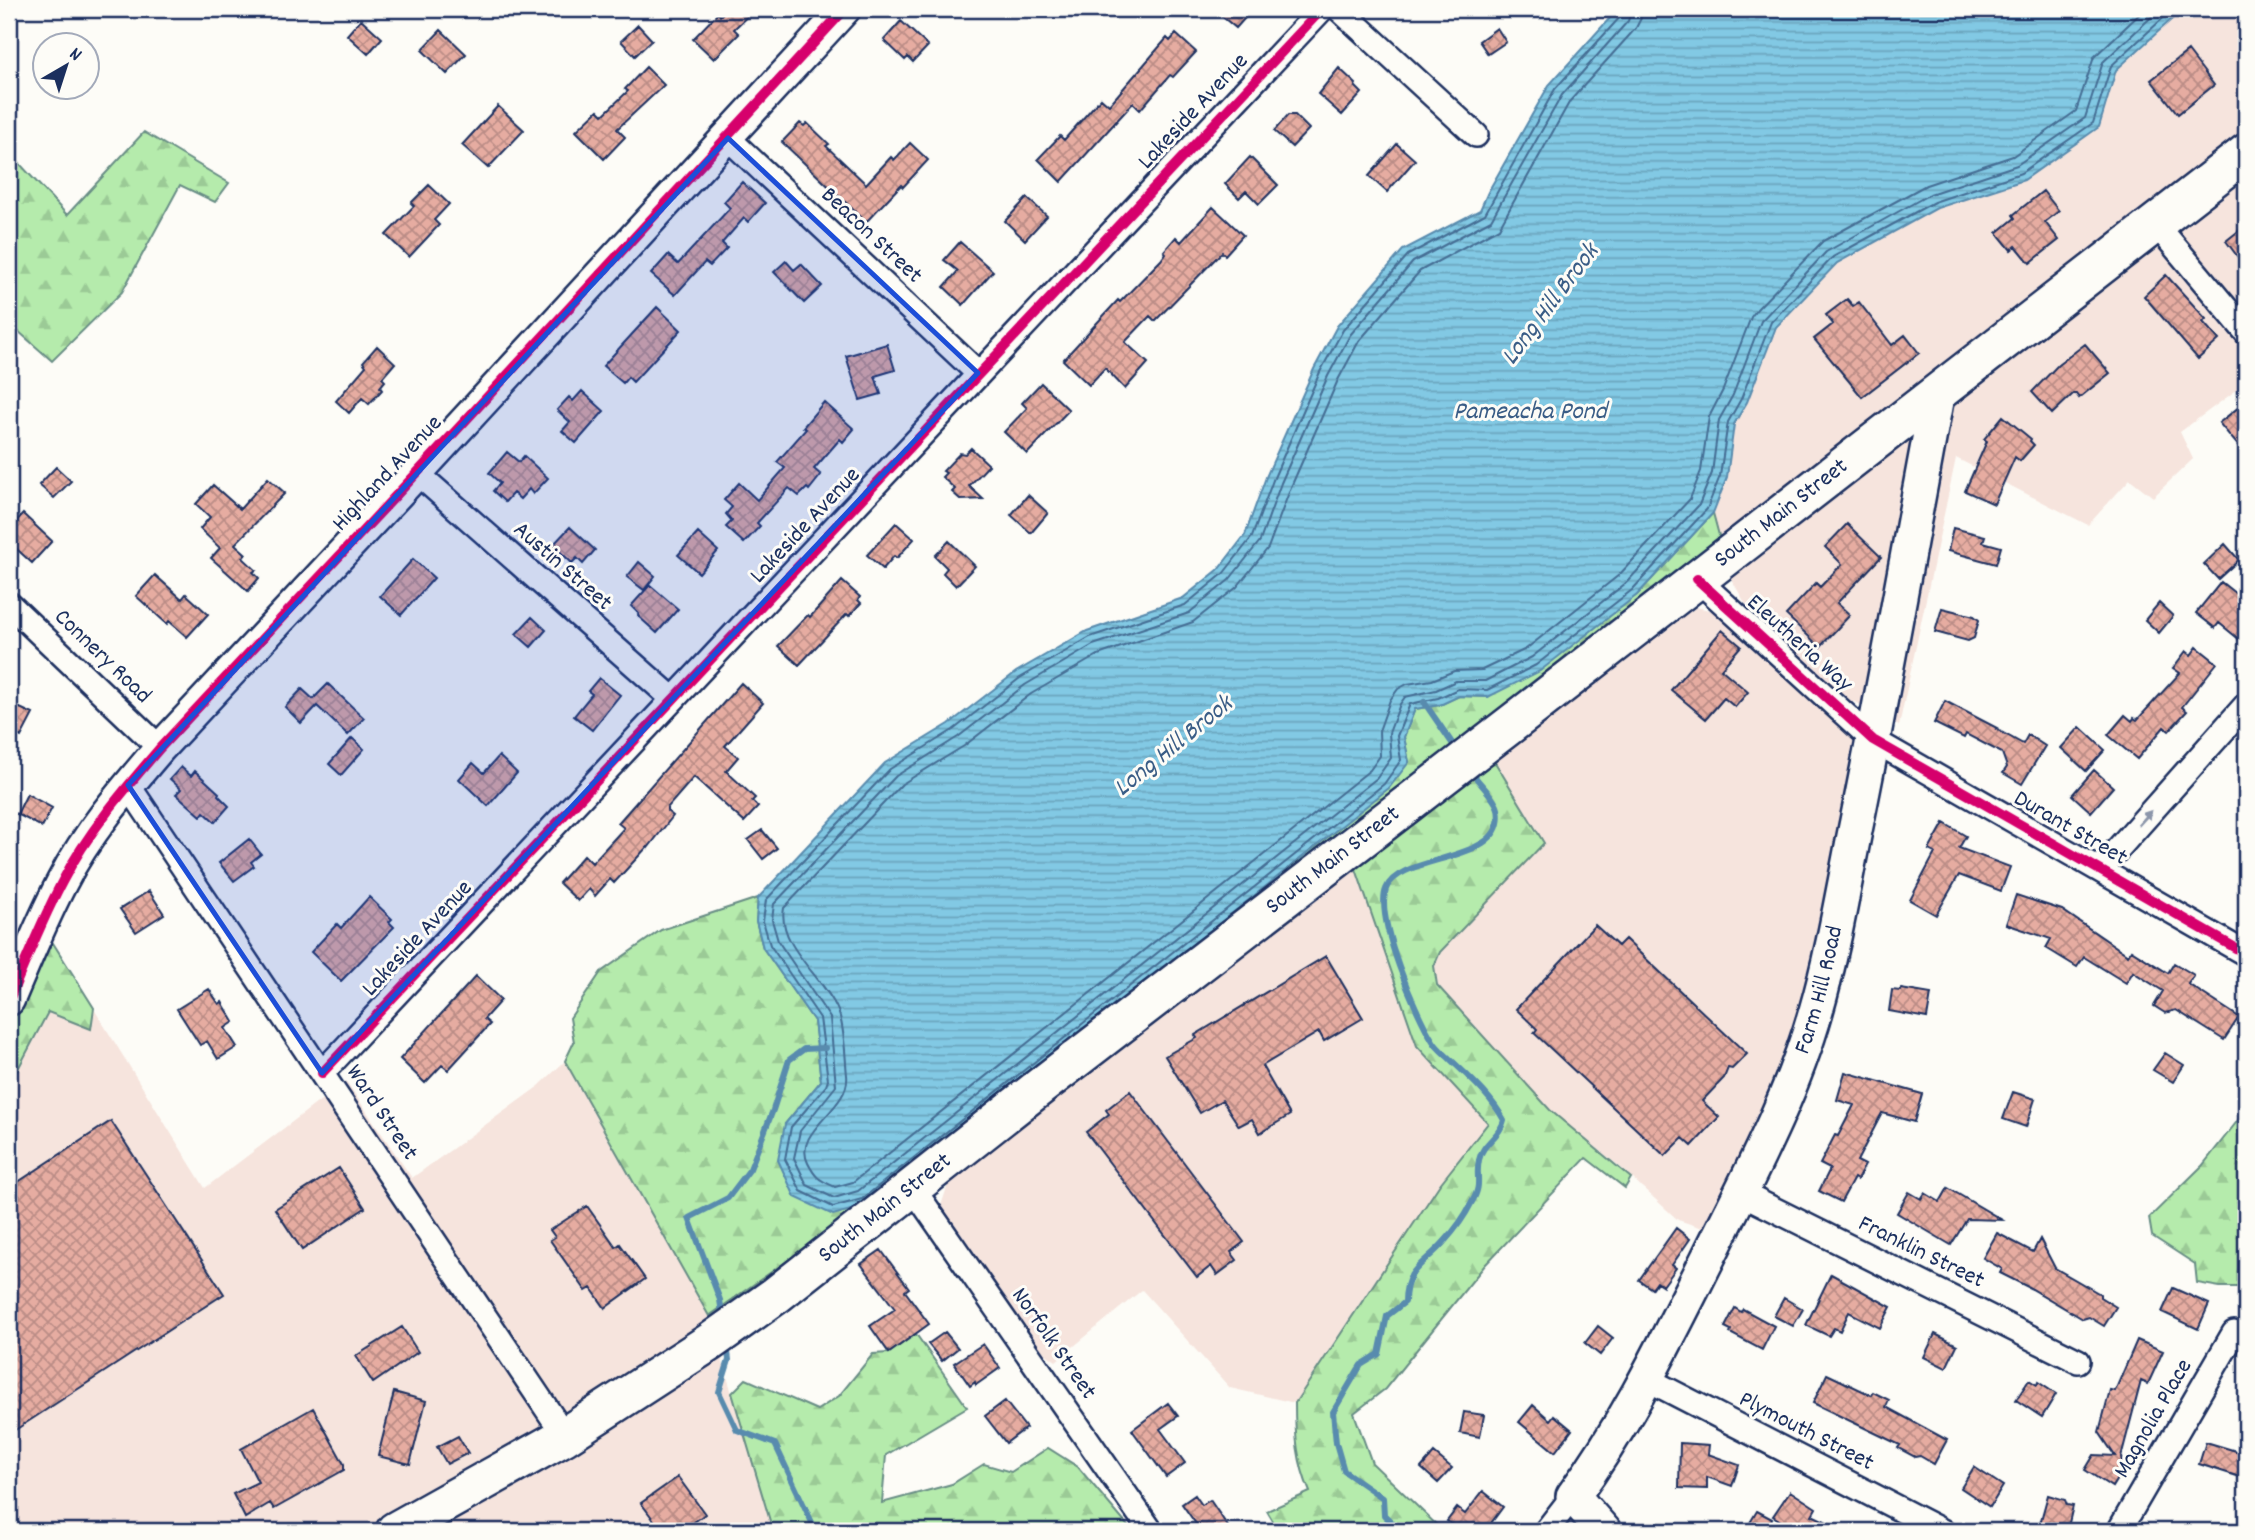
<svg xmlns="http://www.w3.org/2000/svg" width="2255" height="1540" viewBox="0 0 2255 1540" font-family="Dekko,sans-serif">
	<defs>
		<pattern id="forest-firs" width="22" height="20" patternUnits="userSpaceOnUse" patternTransform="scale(1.75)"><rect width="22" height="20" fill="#b5ebac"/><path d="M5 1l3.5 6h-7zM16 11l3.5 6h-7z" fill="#9bca96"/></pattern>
		<pattern id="water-rules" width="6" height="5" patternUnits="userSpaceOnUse" patternTransform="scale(1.75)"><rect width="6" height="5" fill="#82c9e4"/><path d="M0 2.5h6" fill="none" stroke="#6aa4bc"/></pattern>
		<pattern id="building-cross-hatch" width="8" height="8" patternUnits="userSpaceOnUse" patternTransform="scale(1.75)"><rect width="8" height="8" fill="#e6aca1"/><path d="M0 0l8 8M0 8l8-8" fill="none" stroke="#ba8c86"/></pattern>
	</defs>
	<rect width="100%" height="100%" fill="#fdfcf7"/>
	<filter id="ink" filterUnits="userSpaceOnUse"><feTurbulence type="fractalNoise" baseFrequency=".0143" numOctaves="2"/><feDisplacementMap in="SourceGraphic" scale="14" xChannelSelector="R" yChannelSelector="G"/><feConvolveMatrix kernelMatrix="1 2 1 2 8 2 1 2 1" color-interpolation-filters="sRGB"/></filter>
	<g filter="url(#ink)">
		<!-- built -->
		<path fill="#f6e4dd" d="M2183 9H2246V383L2180 432 2193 459 2153 497 2130 479 2088 525 1956 458 1899 726 1862 705 1849 700 1745 603 1728 573 1713 513 1727 477 1734 424 1747 402 1776 327 1837 263 1937 208 2024 180 2099 127 2116 70Z
			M1696 607 1726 614 1856 735 1859 747 1806 1000 1780 1077 1706 1229 1678 1220 1620 1167 1550 1110 1438 985 1434 966 1440 952 1493 759Z
			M1355 866 1417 1046 1488 1123 1440 1184 1295 1403 1230 1388 1142 1290 1056 1361 1040 1350 941 1206 950 1178Z
			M48 935 205 1188 346 1081 412 1178 539 1086 565 1061 709 1316 773 1531H9V1028Z"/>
		<!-- forest -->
		<path fill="url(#forest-firs)" stroke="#688d85" stroke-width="2" d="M144 132 229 183 215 202 180 185 122 292 52 361 9 323V152L67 215Z
			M1713 513 1721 543 1023 1080 1409 762 1404 737 1415 709 1440 705 1459 696 1488 697 1637 595Z
			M1493 759 1544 843 1440 952 1434 966 1437 985 1550 1110 1631 1178 1625 1188 1586 1158 1485 1265 1385 1389 1354 1413 1372 1463 1443 1531H1279L1267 1511 1310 1492C1297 1463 1295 1434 1295 1403L1440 1184 1488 1123 1417 1046 1355 866Z
			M758 898 756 921 763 948 814 1021 821 1081 785 1124 865 1206 709 1316 565 1061 574 1042 570 1018 601 972 661 930Z
			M48 935 94 1008 91 1029 48 1012 9 1086V1028Z
			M2239 1119 2246 1120V1287H2220L2197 1283 2195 1264 2152 1236 2149 1218 2202 1166Z
			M916 1334 967 1407 886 1455 882 1503 952 1484 984 1464 1011 1472 1048 1448 1078 1467 1132 1531H773L732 1393 746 1379 817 1410 839 1396 873 1354 889 1353Z"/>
		<!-- water -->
		<path fill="url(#water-rules)" stroke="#598bae" stroke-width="2" d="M1618 9H2183L2116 70 2099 127 2024 180 1937 208 1837 263 1776 327 1747 402 1734 424 1727 477 1713 513 1637 595 1540 671 1488 697 1459 696 1440 705 1415 709 1404 737 1409 762 1389 788 865 1206 833 1215 795 1197 778 1160 785 1124 821 1081 814 1021 763 948 756 921 758 898 885 763 949 724 1016 672 1087 631 1183 598 1218 570 1245 535 1266 477 1314 369 1337 326 1403 250 1480 210 1488 192 1549 85Z"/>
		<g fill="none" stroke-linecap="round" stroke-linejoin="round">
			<!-- shore -->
			<path stroke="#446d94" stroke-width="2" d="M1623 9 1621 16 1555 89 1485 214 1408 255 1343 330 1320 372 1273 480 1252 537 1223 574 1185 605 1090 637 1020 678 953 730 890 769 766 900 763 921 770 945 820 1018 828 1080 826 1086 791 1127 785 1159 801 1191 833 1207 862 1199 1384 784 1401 760 1397 736 1410 704 1438 698 1458 689 1487 690 1536 665 1632 590 1707 509 1720 476 1728 422 1741 399 1771 322 1833 257 1934 202 2021 173 2093 123 2111 66 2173 9
				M1632 9 1628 21 1562 95 1491 220 1413 262 1350 335 1328 376 1281 483 1260 541 1229 580 1189 613 1093 645 1025 685 958 737 896 776 774 904 772 920 778 941 830 1018 836 1086 800 1131 794 1158 807 1185 834 1198 858 1191 1377 778 1391 758 1389 733 1400 704 1405 697 1436 690 1456 681H1485L1532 657 1626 583 1699 505 1712 473 1719 420 1733 395 1761 321 1826 252 1930 194 2017 165 2085 118 2103 62 2160 9
				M1642 9 1641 18 1636 28 1570 101 1499 228 1420 271 1359 341 1338 380 1291 487 1268 548 1237 587 1193 622 1098 655 1031 694 964 746 902 784 784 908C777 946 825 978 838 1011 845 1027 845 1057 847 1075 851 1109 792 1130 808 1163 816 1179 820 1180 835 1187L853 1182 1370 770 1380 756 1379 731 1390 700 1398 689 1407 684 1432 680 1454 671 1482 670 1526 649 1619 575 1690 499 1701 471 1709 417 1723 390 1751 317 1757 309 1823 241 1926 185 2013 156 2076 111 2094 57 2145 9"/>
			<!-- stream -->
			<path stroke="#598bae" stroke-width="6" d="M1424 702 1452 743
				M723 1319 720 1300 689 1218 728 1198 750 1169 773 1110 789 1060 804 1049 825 1048
				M727 1344 729 1360 719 1392 737 1430 775 1444 816 1531
				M1401 1531 1384 1515 1383 1498 1344 1471 1336 1443 1333 1412 1361 1365 1379 1354 1387 1316 1405 1302C1405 1268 1424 1265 1444 1242 1455 1230 1465 1216 1472 1202 1483 1183 1475 1178 1479 1160 1482 1143 1501 1136 1504 1120 1491 1096 1471 1079 1451 1060 1445 1054 1437 1048 1433 1041 1416 1015 1375 918 1386 889 1399 852 1509 865 1498 809 1496 799 1482 786 1476 778"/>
		</g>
		<!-- building -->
		<path fill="url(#building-cross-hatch)" stroke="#1b2f5e" stroke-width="2" d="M727 9H755L734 29 739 34 714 59 693 39 718 13 720 16Z
			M1213 9H1253L1236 28Z
			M361 19 382 38 368 54 347 35Z
			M901 21 928 46 913 62 908 57 905 60 884 40Z
			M638 25 652 40 635 56 621 41Z
			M1497 28 1506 42 1488 54 1479 41Z
			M441 30 466 54 447 74 422 50Z
			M1176 34 1196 52 1173 77 1170 75 1140 110 1133 103 1061 182 1038 159 1060 136 1064 140 1101 98 1109 105 1167 38 1170 41Z
			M2188 51 2214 85 2178 114 2151 80Z
			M646 67 664 85 617 129 625 137 604 159 576 131 598 110 603 115 628 91 625 89Z
			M1339 68 1356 84 1355 86 1362 93 1342 115 1318 94Z
			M498 106 524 130 488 168 462 145Z
			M1288 115H1295L1309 129 1292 147 1274 131Z
			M800 123 804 126 807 123 829 144 826 146 866 184 891 157 894 160 910 143 928 160 903 187 901 185 866 222 782 142Z
			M1397 144 1415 160 1387 192 1369 176Z
			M1250 157 1278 185 1259 204 1246 191 1239 198 1225 184Z
			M742 182 765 203 748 222 744 218 722 243 727 248 710 266 705 262 675 295 651 274 668 255 678 264 730 208 724 202Z
			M429 185 449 204 434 220 439 225 409 257 386 235 414 206 411 203Z
			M2043 191 2059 211 2045 222 2059 240 2030 263 2016 246 2011 250 1997 233 2015 218 2013 215Z
			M1027 198 1047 216 1025 240 1005 221Z
			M1213 207 1243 235 1225 255 1222 252 1155 321 1150 316 1125 342 1148 363 1125 389 1105 368 1089 385 1063 360 1118 300 1120 302 1161 260 1166 253 1164 251 1176 237 1181 242Z
			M2246 225V268L2226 241Z
			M960 242 993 271 963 305 944 287 958 271 944 260Z
			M786 261 794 270 801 264 822 286 804 303 774 272Z
			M2166 275 2206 319 2203 322 2219 340 2198 359 2144 296Z
			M1847 299 1853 306 1859 302 1892 345 1905 335 1919 353 1862 397 1814 339 1833 324 1826 315Z
			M657 307 681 330 633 382 628 377 623 383 603 366Z
			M887 344 895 370 875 376 881 394 860 400 846 356Z
			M2085 344 2110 373 2079 398 2076 394H2073L2052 414 2032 392 2058 365Z
			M377 346 395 363 382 378 385 381 380 387 382 390 369 404 362 398 349 413 336 401 366 366 363 362Z
			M1041 383 1069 410 1027 454 1004 432 1027 408 1022 403Z
			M582 391 604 411 576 443 562 431 570 422 557 410 569 397 573 401Z
			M824 402 854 429 843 442 840 439 814 469 821 475 809 490 807 488 799 496 789 488 757 523 760 526 744 543 726 527 732 521 726 514 732 507 724 500 739 483 757 500 785 468 777 462 806 429 803 427Z
			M2239 407 2246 415V455L2219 423Z
			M2003 416 2031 439 2030 441 2034 445 2020 461 2015 457 1994 504 1965 491 1987 441 1984 439Z
			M971 448 989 465 969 486 983 499 961 500 952 492 955 489 942 477 946 473 943 471 960 453 965 454Z
			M507 452 519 462 524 456 548 478 533 494 529 489 520 499 513 493 505 502 493 491 500 483 489 473Z
			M56 467 71 481 54 498 39 485Z
			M268 478 285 493 235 544 246 554 243 558 256 570 253 572 259 578 248 591 211 558 220 548 200 529 210 517 196 504 213 485 240 509Z
			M1028 495 1048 513 1031 533 1011 515Z
			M23 514 52 541 32 563 9 542V529Z
			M896 523 914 539 897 558 894 556 883 569 867 555Z
			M1847 524 1881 557 1837 603 1850 615 1820 647 1786 615 1816 583 1820 587 1842 564 1825 547Z
			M570 527 595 550 583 564 577 558 572 563 553 545Z
			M1953 528 1985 536 1983 542 2001 547 1996 564 1948 551Z
			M698 533 718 551 699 573 678 555Z
			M949 541 975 566 956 586 943 573 947 568 935 556Z
			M2225 544 2239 560 2218 579 2204 564Z
			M413 559 434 578 401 615 380 596Z
			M639 562 655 576 644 590 627 577Z
			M155 575 182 599 186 594 208 614 187 637 169 621 167 624 136 596Z
			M842 581 860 597 858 600 861 603 849 616 847 614 799 665 778 646 808 615 810 617Z
			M2221 582 2246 602V645L2219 623 2215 628 2196 613Z
			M650 585 678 609 657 633 638 616 639 614 631 606Z
			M2159 603 2173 616 2159 633 2145 620Z
			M1942 608 1974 616 1979 620 1974 638 1968 641 1935 632Z
			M532 617 546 630 531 647 516 634Z
			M1722 630 1741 646 1721 669 1748 692 1735 707 1724 698 1706 719 1671 690Z
			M2197 647 2217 663 2182 707 2187 711 2169 731 2164 727 2137 759 2108 735 2125 715 2132 721 2134 718 2137 720 2180 673 2173 668 2186 651 2191 655Z
			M599 678 620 695 592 730 574 716 592 694 588 691Z
			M741 683 763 703 725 746 738 757 726 771 755 798 752 801 758 807 744 822 694 777 667 808V811L673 816 648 848 647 847 614 883 610 879 595 896 589 889 578 901 559 883 584 855 592 863 624 828 618 823Z
			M328 684 364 718 348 735 317 706 301 723 285 707 302 689 313 699Z
			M1945 701 1997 728 1996 729 2023 744 2028 735 2045 746 2022 784 2003 773 2007 767 2002 753 1966 734 1964 738 1934 723Z
			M9 703 33 714 21 737 9 731Z
			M2080 727 2105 750 2086 771 2061 748Z
			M352 738 364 749 341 775 329 764Z
			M499 756 517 773 488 806 459 779 473 763 484 773Z
			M181 767 191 776 195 771 219 793 218 795 229 806 215 822 204 812 201 816 176 794 181 789 170 779Z
			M2094 770 2113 787 2091 812 2072 795Z
			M27 794 52 808 42 827 17 814Z
			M1944 823 1966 836 1959 848 2010 867 2001 891 1959 875 1936 915 1910 900 1935 853 1929 850Z
			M762 830 777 848 763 859 748 840Z
			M249 839 261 854 251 862 254 866 234 881 219 863Z
			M149 891 164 914 136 932 120 909Z
			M2016 895 2062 910 2128 955 2131 950 2168 973 2174 963 2194 975 2188 984 2239 1017 2224 1040 2176 1010 2165 1013 2154 1006 2163 991 2133 972 2126 983 2084 957 2077 967 2046 948 2051 939 2006 924Z
			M369 897 392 919 389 922 394 927 341 981 311 952 337 924 341 928Z
			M1595 925 1618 946 1625 939 1747 1054 1732 1069 1728 1068 1724 1078 1702 1101 1719 1117 1692 1146 1683 1138 1665 1156 1534 1033 1537 1029 1516 1009Z
			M1326 956 1363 1018 1324 1041 1319 1032 1262 1066 1290 1115 1260 1133 1252 1119 1239 1126 1222 1100 1200 1113 1165 1056 1197 1038 1195 1035Z
			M476 976 501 1000 484 1019 490 1024 448 1070 442 1065 425 1083 400 1059Z
			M209 989 219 1004 222 1002 234 1022 225 1028 237 1047 218 1059 207 1041 200 1045 177 1009Z
			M1901 989 1931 994 1927 1018 1889 1011 1892 990 1900 991Z
			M2165 1053 2184 1065 2173 1082 2153 1070Z
			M1845 1072 1922 1094 1914 1122 1882 1113 1857 1161 1865 1165 1857 1180 1854 1178 1841 1202 1819 1191 1830 1169 1820 1164 1835 1135 1838 1136 1854 1105 1837 1100Z
			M1130 1091 1244 1242 1231 1252 1237 1260 1217 1275 1211 1266 1197 1277 1086 1132 1109 1114 1106 1110Z
			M2013 1092 2035 1099 2026 1127 2003 1119Z
			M111 1121 224 1294 9 1434V1188Z
			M339 1168 365 1208 302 1250 275 1209Z
			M1948 1188 2002 1220 1967 1219 1951 1245 1897 1213 1909 1192 1921 1199 1925 1193 1940 1202Z
			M587 1206 616 1247 620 1244 645 1279 605 1308 591 1288 586 1291 550 1240 555 1237 550 1230Z
			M1676 1228 1690 1239 1672 1265 1676 1268 1663 1286 1657 1282 1652 1289 1639 1280Z
			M1997 1233 2033 1252 2040 1239 2055 1268 2100 1294V1297L2116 1307 2104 1326 2089 1317 2083 1319 2032 1289 2000 1273 2002 1269 1983 1258Z
			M881 1250 909 1288 905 1291 929 1324 889 1353 870 1326 895 1309 861 1264Z
			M1831 1274 1891 1307 1880 1328 1849 1312 1840 1331 1834 1328 1829 1336 1806 1325Z
			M2173 1288 2209 1304 2198 1329 2162 1312Z
			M1784 1298 1803 1309 1793 1326 1774 1316Z
			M1735 1308 1741 1312 1743 1309 1774 1326 1762 1350 1730 1333 1731 1330 1725 1327Z
			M1598 1326 1613 1338 1600 1355 1585 1343Z
			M402 1327 418 1352 373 1383 356 1356Z
			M945 1332 958 1348 942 1361 928 1344Z
			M1935 1334 1957 1345 1946 1368 1924 1357Z
			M2137 1340 2163 1351 2148 1384 2141 1381 2121 1457 2123 1469 2112 1487 2085 1470 2094 1455 2115 1456 2099 1432 2110 1390 2115 1391Z
			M983 1344 1000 1368 976 1385 975 1382 970 1386 954 1363Z
			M1827 1374 1871 1395 1873 1392 1889 1400 1886 1407 1947 1440 1934 1464 1920 1456 1915 1457 1898 1448 1900 1445 1813 1403Z
			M2029 1380 2037 1385 2038 1382 2056 1394 2042 1417 2016 1400Z
			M394 1392 426 1401 410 1464 378 1456Z
			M1005 1401 1026 1428 1006 1443 985 1416Z
			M1168 1403 1178 1416 1160 1429 1185 1463 1166 1477 1132 1430Z
			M1533 1405 1550 1420 1554 1415 1572 1430 1555 1452 1519 1422Z
			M313 1408 344 1464V1470L274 1509 270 1503 245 1518 233 1494 258 1482 241 1449Z
			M1464 1412 1484 1415 1480 1437 1460 1433Z
			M458 1436 468 1453 447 1464 437 1447Z
			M2206 1442 2246 1454 2240 1477 2199 1464Z
			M1680 1443 1709 1445 1708 1454 1739 1465 1732 1486 1707 1477V1489L1679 1488Z
			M1434 1453 1452 1468 1438 1483 1421 1468Z
			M1974 1467 2003 1486 1990 1507 1961 1488Z
			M678 1477 705 1514 682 1531H662L641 1503Z
			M1483 1491 1503 1507 1486 1530 1488 1531H1451L1455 1527 1447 1521 1457 1508 1465 1514Z
			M1790 1491 1816 1508 1812 1515 1846 1531H1796L1773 1516Z
			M1195 1495 1202 1505 1210 1500 1231 1531H1201L1182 1504Z
			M2048 1495 2065 1500 2067 1505 2073 1506 2068 1527 2060 1525 2058 1531H2038Z
			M1757 1511 1772 1519 1765 1531H1745Z"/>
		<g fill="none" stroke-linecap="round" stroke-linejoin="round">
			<!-- minor casing -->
			<g stroke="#1b2f5e" stroke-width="28">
				<path id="minor" d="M1339 9 1476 135
					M728 138 978 373
					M2155 223 2246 332
					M417 473 673 699
					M1697 579 1873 740 2246 954
					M9 604 160 748
					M128 785 565 1436
					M2100 869 2246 705
					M322 1073 1322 9
					M912 1187 1151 1531
					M1741 1193 2078 1361
					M1647 1379 1942 1531
					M1546 1531 1573 1496
					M2119 1531 2234 1333"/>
			</g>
			<!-- tertiary casing -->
			<g stroke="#1b2f5e" stroke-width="35">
				<path id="tertiary" d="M9 1000C26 960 42 920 62 882 87 833 124 790 160 748L417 473 845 9"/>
			</g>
			<!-- secondary casing -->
			<g stroke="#1b2f5e" stroke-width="38">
				<g id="secondary">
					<path id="s1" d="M1604 1531 1573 1496C1627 1423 1666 1341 1707 1260 1747 1179 1791 1099 1816 1011 1834 949 1844 884 1857 821 1886 678 1911 534 1938 391"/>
				</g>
			</g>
			<!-- primary casing -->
			<g stroke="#1b2f5e" stroke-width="42">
				<g id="primary">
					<path id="s2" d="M395 1531 565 1436 710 1342 776 1295 1041 1086 1510 725 2246 153"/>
				</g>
			</g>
			<!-- minor -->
			<use href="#minor" stroke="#fdfcf7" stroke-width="23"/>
			<!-- tertiary -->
			<use href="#tertiary" stroke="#fdfcf7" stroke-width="30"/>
			<!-- secondary -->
			<use href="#secondary" stroke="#fdfcf7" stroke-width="33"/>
			<!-- primary -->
			<use href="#primary" stroke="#fdfcf7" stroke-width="37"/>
			<!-- cycleway casing -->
			<g stroke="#fdfcf7" stroke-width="15">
				<path id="cycleway" d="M1697 579 1873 740 2246 954
					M9 1000C26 960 42 920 62 882 87 833 124 790 160 748L417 473 845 9
					M322 1073 1322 9"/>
			</g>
			<!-- cycleway -->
			<use href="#cycleway" stroke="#d6006c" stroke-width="10"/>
		</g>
		<!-- one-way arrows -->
		<defs><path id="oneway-solid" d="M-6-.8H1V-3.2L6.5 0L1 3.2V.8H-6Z" transform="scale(1.75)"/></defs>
		<use fill="#8c96aa" href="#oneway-solid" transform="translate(2145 818) rotate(-48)"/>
	</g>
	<!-- marked area -->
	<path fill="#1d4ed8" fill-opacity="0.2" stroke="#1d4ed8" stroke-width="5" stroke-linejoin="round" d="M728 138 978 373 322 1073 128 785Z"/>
	<g text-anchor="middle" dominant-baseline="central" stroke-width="6" stroke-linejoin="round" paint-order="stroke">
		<!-- street labels -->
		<g font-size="24" fill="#1b2f5e" stroke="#fdfcf7">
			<text transform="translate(1194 112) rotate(-47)">Lakeside Avenue</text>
			<text transform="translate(871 236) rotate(43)">Beacon Street</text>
			<text transform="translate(388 474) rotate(-47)">Highland Avenue</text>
			<text stroke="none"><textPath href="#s2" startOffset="1722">South Main Street</textPath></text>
			<text transform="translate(806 526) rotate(-47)">Lakeside Avenue</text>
			<text transform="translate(562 567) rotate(41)">Austin Street</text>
			<text transform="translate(1799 644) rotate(42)">Eleutheria Way</text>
			<text transform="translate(102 657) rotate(44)">Connery Road</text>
			<text transform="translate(2070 829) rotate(30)">Durant Street</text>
			<text stroke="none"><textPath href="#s2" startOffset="1155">South Main Street</textPath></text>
			<text transform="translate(418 939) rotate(-47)">Lakeside Avenue</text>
			<text stroke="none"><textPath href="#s1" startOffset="612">Farm Hill Road</textPath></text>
			<text transform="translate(381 1113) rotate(56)">Ward Street</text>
			<text stroke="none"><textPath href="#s2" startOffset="588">South Main Street</textPath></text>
			<text transform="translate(1921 1253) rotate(26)">Franklin Street</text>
			<text transform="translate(1053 1344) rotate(55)">Norfolk Street</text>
			<text transform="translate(2154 1419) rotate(-60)">Magnolia Place</text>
			<text transform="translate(1806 1432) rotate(27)">Plymouth Street</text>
		</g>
		<!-- water labels -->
		<g font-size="26" font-style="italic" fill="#3a5d86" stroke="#fdfcf7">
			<text transform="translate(1551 305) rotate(-53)">Long Hill Brook</text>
			<text x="1530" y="412">Pameacha Pond</text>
			<text transform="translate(1174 747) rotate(-39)">Long Hill Brook</text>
		</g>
	</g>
	<!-- margin -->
	<rect width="2255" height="1540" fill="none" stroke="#fdfcf7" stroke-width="35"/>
	<rect x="18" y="18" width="2220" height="1505" fill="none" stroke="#1b2f5e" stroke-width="2.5" filter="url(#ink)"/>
	<!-- north arrow -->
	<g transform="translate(66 66) rotate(39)"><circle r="33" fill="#fdfcf7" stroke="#a3aaba" stroke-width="2"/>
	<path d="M0-5L12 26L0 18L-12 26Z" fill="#1b2f5e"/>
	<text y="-10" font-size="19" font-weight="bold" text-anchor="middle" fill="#1b2f5e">N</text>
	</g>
</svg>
